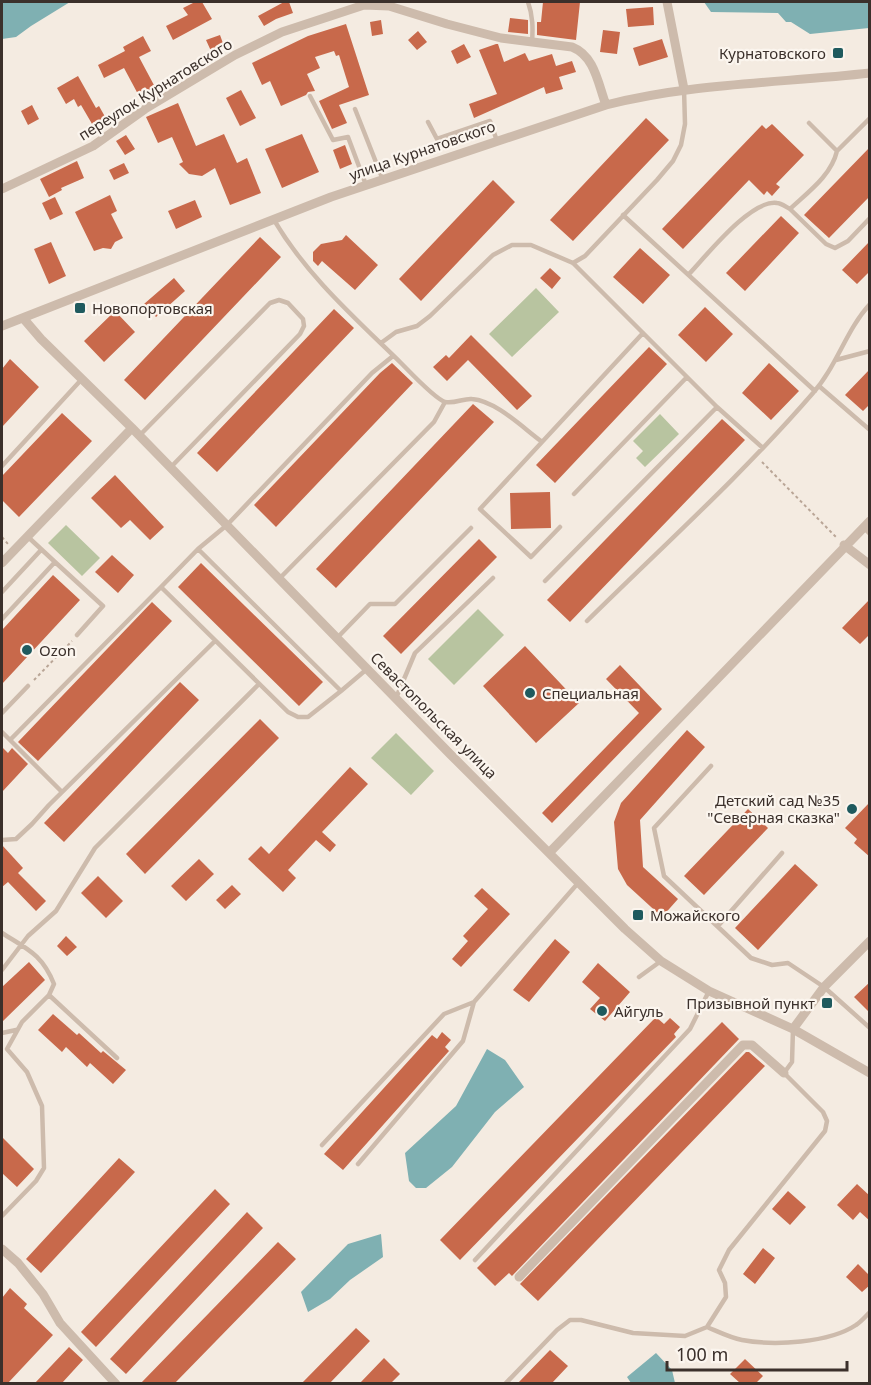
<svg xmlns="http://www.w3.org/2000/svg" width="871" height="1385" viewBox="0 0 871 1385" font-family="'Noto Sans',sans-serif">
	<rect width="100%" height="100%" fill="#f4ebe1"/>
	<!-- green -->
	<path fill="#b8c4a0" d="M536 288 559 312 512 357 489 334Z
		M660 414 679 434 645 467 636 458 643 451 633 441Z
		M66 525 100 558 82 576 48 543Z
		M478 609 504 635 454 685 428 659Z
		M396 733 434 771 411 795 371 758Z"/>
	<!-- water -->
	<path fill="#7fb0b2" d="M2 2H70L31 26 16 37 2 39Z
		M704 2H869V28L810 34 791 22H786L778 13 711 12Z
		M487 1049 505 1060 524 1087 495 1112 452 1167 426 1188H416L409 1181 405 1153 456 1106Z
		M381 1234 383 1257 350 1280 330 1299 308 1312 301 1292 348 1244Z
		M656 1353 672 1370 675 1383H631L627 1377Z"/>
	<!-- building -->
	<path fill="#c8694b" d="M195 2H202L212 19 173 40 166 26 188 15 183 8Z
		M284 2H289L293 13 276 19 264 26 258 16Z
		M543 2H580L576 40 537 35V22H541Z
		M653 7 654 25 628 27 626 9Z
		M510 18 528 20V34L508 32Z
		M381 20 383 34 372 36 370 22Z
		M346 24 369 95 339 105 347 123 332 129 319 101 349 87 339 55 336 56 334 51 315 57 320 68 307 74 315 91 308 92 306 95 281 106 270 81 262 85 252 63 308 36Z
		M603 30 620 32 617 54 600 52Z
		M418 31 427 42 417 50 408 40Z
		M220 35 224 46 211 51 206 40Z
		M143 36 151 51 139 57 155 87 139 96 124 68 104 78 98 65 125 51 123 47Z
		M662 39 668 57 639 66 633 48Z
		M464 44 471 57 457 64 451 51Z
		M496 44H498L504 62 525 53 529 61 552 54 556 66 572 61 576 72 559 77 563 89 546 94 544 87 474 118 469 104 497 94 479 50Z
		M78 76 96 108 99 106 108 122 95 129 81 105 78 107 74 99 66 104 57 88Z
		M241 90 256 118 240 126 226 98Z
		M178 103 196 146 224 134 237 163 247 158 261 193 230 205 215 168 202 176 189 174 179 164 183 162 172 137 158 143 146 117Z
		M32 105 39 119 28 125 21 111Z
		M646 118 669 140 573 241 550 220Z
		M772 124 804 155 776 184 780 187 772 196 767 191 764 195 749 180 683 249 662 229 762 125 766 129Z
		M302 134 319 172 282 188 265 149Z
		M126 135 135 149 125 155 116 141Z
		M345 145 352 164 340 169 333 150Z
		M870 147V196L829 238 804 215Z
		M77 161 84 178 61 188 62 190 49 197 40 179Z
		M124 163 129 173 114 180 109 170Z
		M493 180 515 202 421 301 399 279Z
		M110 195 117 211 111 214 123 238 115 242 111 249 103 248 94 251 75 212Z
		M55 197 63 214 50 220 42 203Z
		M195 200 202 217 176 229 168 211Z
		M781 216 799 233 745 291 726 273Z
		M346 235 378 265 355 290 322 261 318 266 313 261V252L321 244 342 240Z
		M260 237 281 257 145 400 124 380Z
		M870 241V271L857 284 842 270Z
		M51 242 66 276 49 284 34 249Z
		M640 248 670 275 643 304 613 277Z
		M550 268 561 278 552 289 540 278Z
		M174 278 185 291 156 317 144 304Z
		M705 307 733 334 706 362 678 335Z
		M334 309 354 328 217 472 197 453Z
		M115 311 135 332 104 362 84 341Z
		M471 335 532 396 517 410 468 360 447 381 433 367 446 355 449 358Z
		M649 347 667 364 555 483 536 465Z
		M10 359 39 387 2 427V369Z
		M392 363 413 383 276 527 254 505 380 373Z
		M769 363 799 391 771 420 742 393Z
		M870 369V404L863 411 845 395Z
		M473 404 494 422 336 588 316 569Z
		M62 413 92 441 19 517 2 500V476Z
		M722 419 745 440 570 622 547 600Z
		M115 475 164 527 150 540 130 520 121 528 91 498Z
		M550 492 551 528 511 529 510 493Z
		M479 539 497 557 401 654 383 636Z
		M112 555 134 575 118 593 95 572Z
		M201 563 323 682 299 706 178 587Z
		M53 575 80 600 2 684V630Z
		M870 599V634L860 644 842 628Z
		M152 602 172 621 38 761 18 742Z
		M525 646 579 703 536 743 483 686Z
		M620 665 662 709 552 823 542 813 639 713 606 679Z
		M180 682 199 700 64 842 44 823Z
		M260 719 279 738 145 874 126 854Z
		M687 730 705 747 640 820 643 867 678 899 662 917 627 885 618 869 614 822 621 803Z
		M2 747 8 753 12 748 28 764 2 792Z
		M350 767 368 784 322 832 336 845 330 852 316 840 288 870 296 878 283 892 248 859 261 846 269 854Z
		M870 802V857L854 843 857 839 845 828Z
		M748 809 768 828 704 895 684 876Z
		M2 845 23 868 18 873 46 901 36 911 8 882 2 887Z
		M199 859 214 874 186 901 171 886Z
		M795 864 818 885 758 950 735 928Z
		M98 876 123 901 106 918 81 893Z
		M232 885 241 894 225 909 216 900Z
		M482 888 510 914 461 967 452 959 468 941 463 936 488 909 474 896Z
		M66 936 77 947 67 956 57 946Z
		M555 939 570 952 529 1002 513 990Z
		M29 962 45 980 2 1022V987Z
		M598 963 630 992 605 1021 590 1009 600 998 582 982Z
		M870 982V1013L854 997Z
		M53 1014 77 1035 79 1033 101 1053 103 1051 126 1070 113 1084 90 1063 87 1067 66 1047 62 1052 38 1030Z
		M656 1017 664 1024 670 1018 680 1027 674 1034 676 1037 460 1260 440 1240Z
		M722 1022 739 1039 512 1276 509 1273 495 1286 477 1268Z
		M442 1032 451 1040 445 1047 449 1051 343 1170 324 1154 432 1035 437 1039Z
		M746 1052H749L765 1066 538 1301 520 1284Z
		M2 1137 34 1169 17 1187 2 1173Z
		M119 1158 135 1172 41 1273 26 1259Z
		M857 1184 870 1196V1221L860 1212 853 1220 837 1205Z
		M215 1189 230 1204 96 1347 81 1332Z
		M788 1191 806 1207 790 1225 772 1209Z
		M247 1212 263 1228 126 1374 110 1359Z
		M278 1242 296 1259 175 1383H141Z
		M763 1248 775 1258 755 1284 743 1274Z
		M858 1264 870 1276V1285L862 1292 846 1277Z
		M10 1288 27 1304 24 1308 53 1335 8 1383H2V1298Z
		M356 1328 370 1341 330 1383H302Z
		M69 1347 83 1360 62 1383H35Z
		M550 1350 568 1366 552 1383H518Z
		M384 1358 400 1374 391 1383H360Z
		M745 1359 763 1376 756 1383H740L730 1374Z"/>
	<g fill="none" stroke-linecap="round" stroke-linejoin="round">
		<!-- path -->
		<path stroke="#b9a596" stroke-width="2" stroke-dasharray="3 3" stroke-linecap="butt" d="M762 462 836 537
			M2 537 8 544
			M34 680 72 641"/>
		<!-- lane -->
		<path stroke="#cdbbac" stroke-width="4.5" d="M528 2C533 16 533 28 532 43
			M310 96 333 140 348 137 366 185
			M355 109 383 180
			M428 122 437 139 490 121 497 141
			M809 123 837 151 870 118
			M790 209 826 244 835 248 848 241 870 218
			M623 215 815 391
			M274 220C307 276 355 318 401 363 410 372 434 398 445 402 455 404 464 398 472 399 496 401 522 427 541 441
			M573 263 585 256 657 180 673 161 681 145 685 124 684 89
			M689 274C707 255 751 199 777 203 781 203 786 207 790 209 808 192 831 176 837 151
			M381 343 396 332 417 326 430 316 493 255 512 245H531L573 263 643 333
			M836 360 870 351
			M819 386 870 430
			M140 435 270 303 279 300 288 303 303 319 304 326 300 334 171 467
			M2 466 81 380
			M574 494 687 377
			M560 527 531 557 480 509 643 333 717 407
			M863 527 870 534
			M198 549 161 587 288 712 298 717H308L341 691
			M55 562 103 606 77 635
			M279 579 434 422 445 402
			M545 581 717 407 763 448
			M2 592 41 550
			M2 619 55 562 27 536
			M587 621C663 546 743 474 813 393 837 366 846 330 870 304
			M337 638 370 604H395L471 528
			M367 669 341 691 198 549 227 525 372 373 393 356
			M396 698 415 653 493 578
			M2 713 28 686
			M2 732 10 740 161 587
			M10 740 62 792
			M711 766 654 828 664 876 751 958 772 965 788 963 824 987 870 1028
			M2 840 16 839 32 824 49 805 215 641
			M718 926 782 853
			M2 933C27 949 42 954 54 984L49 995 117 1058
			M2 970 28 936 56 911 95 848 259 684
			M639 977 661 961
			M2 1033 16 1030
			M322 1145 444 1014 474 1002
			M358 1164 463 1041 474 1002 579 882
			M2 1216 36 1181 44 1168 42 1106 27 1072 7 1049 22 1022 49 995
			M475 1260 690 1029 709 991
			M707 1327C719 1332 731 1338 742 1340 774 1346 829 1343 856 1325 861 1322 865 1317 870 1312
			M505 1384 557 1330 570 1320H581L633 1333 685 1336 707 1327 726 1297 725 1283 719 1270 729 1250 825 1131 827 1121 823 1112 784 1073 792 1062 793 1029"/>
		<!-- street -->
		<path stroke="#cdbbac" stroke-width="9" d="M667 2 684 89
			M2 189 93 146 145 109 235 55 282 32 364 5 389 6 447 24 501 38 572 47C595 56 598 84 606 105
			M23 318 41 339 132 428 451 755 625 929 661 961 709 991 793 1029 870 1073
			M2 326 331 197 606 105C692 83 781 83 870 73
			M844 545 870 565
			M2 563 132 428
			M550 852 870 521
			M793 1029 824 987 870 941
			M2 1249 18 1263 43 1294 60 1323 116 1384
			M519 1277 743 1045H752L784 1073"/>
	</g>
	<!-- markers -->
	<g fill="#1f5a5e" stroke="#fbf5ee" stroke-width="2">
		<rect x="832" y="47" width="12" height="12" rx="3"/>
		<rect x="74" y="302" width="12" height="12" rx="3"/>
		<circle cx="27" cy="650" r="6"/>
		<circle cx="530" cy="693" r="6"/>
		<circle cx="852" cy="809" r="6"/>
		<rect x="632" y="909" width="12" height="12" rx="3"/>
		<rect x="821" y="997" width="12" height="12" rx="3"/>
		<circle cx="602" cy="1011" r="6"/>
	</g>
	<g text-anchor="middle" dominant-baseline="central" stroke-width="4.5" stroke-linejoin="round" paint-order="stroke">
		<!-- poi labels -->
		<g font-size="15" fill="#3b302b" stroke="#fbf5ee" text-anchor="start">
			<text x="826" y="53" text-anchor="end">Курнатовского</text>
			<text x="92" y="308">Новопортовская</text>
			<text x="39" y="650">Ozon</text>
			<text x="542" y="693">Специальная</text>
			<text x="840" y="800" text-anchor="end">Детский сад №35<tspan x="840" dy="17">"Северная сказка"</tspan></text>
			<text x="650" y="915">Можайского</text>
			<text x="815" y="1003" text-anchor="end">Призывной пункт</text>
			<text x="614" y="1011">Айгуль</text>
		</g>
		<!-- street labels -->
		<g font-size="15" fill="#3b302b" stroke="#fbf5ee">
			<text transform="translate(155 89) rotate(-32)">переулок Курнатовского</text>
			<text transform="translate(422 150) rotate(-19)">улица Курнатовского</text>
			<text transform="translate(434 715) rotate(45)">Севастопольская улица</text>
		</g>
	</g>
	<!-- border -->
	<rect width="871" height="1385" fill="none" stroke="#3b302b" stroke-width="6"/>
	<!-- scale -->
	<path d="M667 1361v9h180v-9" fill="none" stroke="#3b302b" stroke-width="3"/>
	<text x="676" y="1361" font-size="18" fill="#3b302b" stroke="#fbf5ee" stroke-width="4.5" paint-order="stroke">100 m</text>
</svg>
